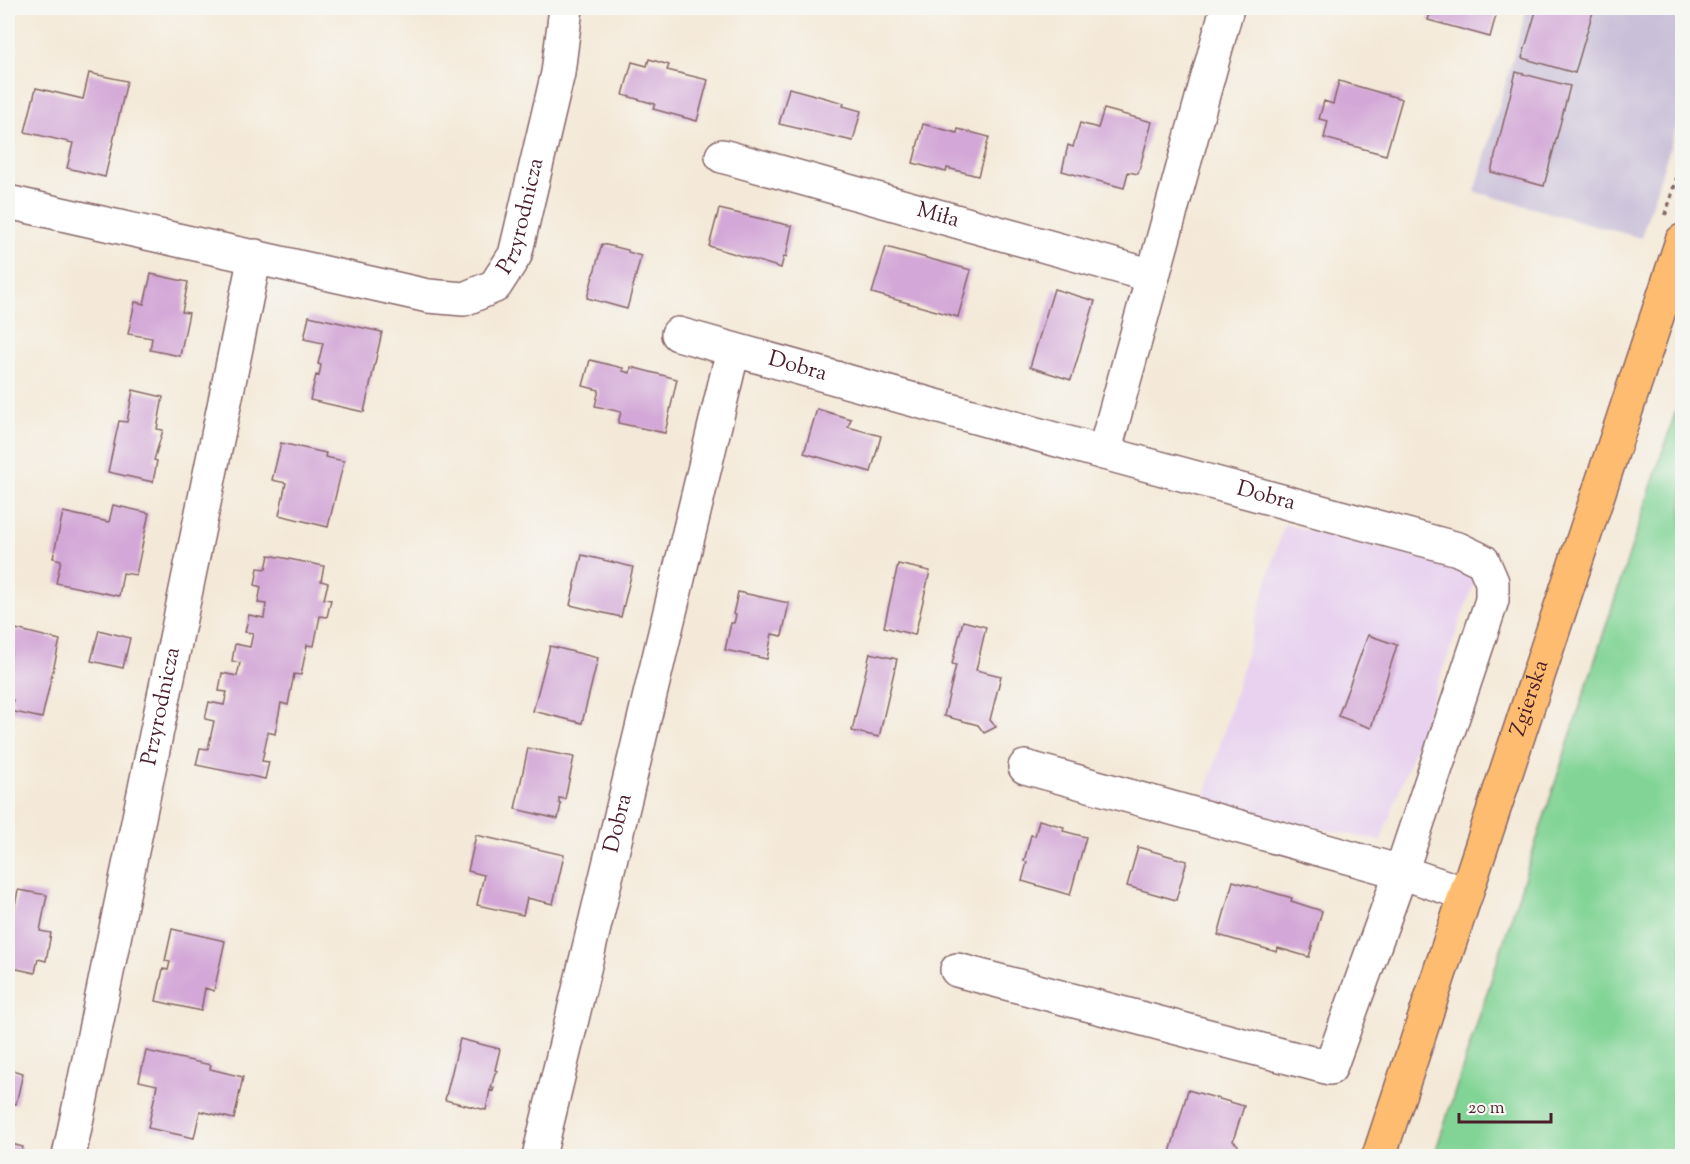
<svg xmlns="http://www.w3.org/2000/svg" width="1690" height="1164" viewBox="0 0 1690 1164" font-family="'Sorts Mill Goudy',serif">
	<rect width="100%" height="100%" fill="#f6f6f2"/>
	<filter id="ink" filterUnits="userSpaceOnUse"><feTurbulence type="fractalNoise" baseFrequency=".0167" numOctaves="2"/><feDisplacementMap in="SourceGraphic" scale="12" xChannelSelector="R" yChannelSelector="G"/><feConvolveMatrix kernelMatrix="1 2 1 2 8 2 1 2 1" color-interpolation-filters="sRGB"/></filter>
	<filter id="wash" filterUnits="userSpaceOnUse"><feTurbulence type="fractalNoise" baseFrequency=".008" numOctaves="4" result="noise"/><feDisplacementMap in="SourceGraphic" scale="24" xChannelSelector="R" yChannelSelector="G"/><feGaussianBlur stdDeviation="1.35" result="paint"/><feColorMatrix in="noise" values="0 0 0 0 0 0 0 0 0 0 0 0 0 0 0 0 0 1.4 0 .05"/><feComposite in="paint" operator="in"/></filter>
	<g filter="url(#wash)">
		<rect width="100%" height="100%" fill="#f4e9d8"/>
		<!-- built -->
		<path fill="#e8d2ef" d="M1284 524 1478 572 1381 841 1203 803Z"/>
		<!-- industrial -->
		<path fill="#c9bfd8" d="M1527 8H1682V109L1641 238 1475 192Z"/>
		<!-- green -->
		<path fill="#82d496" stroke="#667a60" stroke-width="1.5" d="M1682 392V1156H1434Z"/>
		<g id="blocks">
			<!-- building -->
			<path fill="#d3a7d7" d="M1432 8H1498L1490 37 1428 20Z
				M1537 8H1594L1575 73 1522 58Z
				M649 59 669 65 667 70 708 80 697 121 653 109 655 104 623 95 632 62 647 66Z
				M1516 72 1570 86 1544 186 1491 172Z
				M89 73 127 81 105 177 67 168 73 143 25 132 36 88 83 99Z
				M1339 81 1402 99 1386 155 1324 138 1328 121 1319 119 1324 101 1333 104Z
				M789 88 844 103 843 106 861 111 853 141 779 124Z
				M1104 109 1152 122 1138 174 1128 172 1124 188 1062 171 1068 145 1073 147 1080 123 1098 128Z
				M923 124 957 133 958 129 989 137 978 176 947 168 946 172 913 163Z
				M719 209 792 226 786 257 784 256 781 268 709 246Z
				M602 244 628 250V252L641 256 627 309 587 298Z
				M886 247 971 270 958 317 872 293Z
				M151 274 188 282 182 312 189 313 180 356 150 350 152 338 128 334 135 302 144 304Z
				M1054 289 1095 301 1071 380 1030 367Z
				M309 316 382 332 364 412 310 400 316 375 319 376 321 365 318 364 323 343 304 339Z
				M590 360 623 368V371L630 373 631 367 677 379 665 433 618 423 621 412 595 406 599 390 583 386Z
				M133 390 163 397 157 429 163 430 154 460 157 461 153 482 108 472 119 421 127 422Z
				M817 409 851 419 848 427 881 436 871 472 804 453Z
				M281 443 326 453 325 457 344 461 328 527 279 515 286 483 272 480Z
				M113 505 149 513 136 575 123 573 119 596 56 583 61 560 53 558 63 512 109 522Z
				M269 555 324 566 321 581 328 583 324 599 331 600 327 617 320 616 314 646 307 645 301 675 294 674 288 705 281 703 275 734 268 732 262 761 269 762 265 779 196 765 200 748 208 749 214 721 205 719 209 702 224 705 227 692 219 691 222 673 237 676 240 663 232 661 235 644 250 647 253 633 245 632 249 615 264 618 266 604 258 603 261 587 255 585 258 568 266 569Z
				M582 555 633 567 621 617 570 605Z
				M898 564 930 571 915 635 884 627Z
				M738 592 789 603 782 636 772 634 767 659 725 650 731 623H734L736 615 733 614Z
				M963 621 986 627 976 670 1001 676 990 720 996 727 984 733 978 725 944 716 956 665 952 664Z
				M16 629 60 640 42 718 10 711 13 700 8 699V667Z
				M99 630 130 638 123 668 91 661Z
				M1368 635 1397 645 1371 728 1338 716Z
				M550 646 598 658 582 723 533 711Z
				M870 653 897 659 879 737 852 731Z
				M528 748 574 757 565 799 559 798V803L561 804 558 819 515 809Z
				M1039 820 1064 827 1063 831 1086 837 1070 895 1022 881 1027 862 1024 861 1031 835 1035 836Z
				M476 835 564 855 553 904 527 898 523 915 477 905 484 875 468 871Z
				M1138 847 1187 861 1176 900 1127 886Z
				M1233 881 1292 898 1291 901 1322 911 1309 957 1278 948 1277 952 1218 935Z
				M18 890 47 895 40 931 51 933 46 961 38 959 35 973 8 967V925H11Z
				M172 929 225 941 214 991 205 988 201 1011 156 1001 163 969 168 970 170 962 165 961Z
				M460 1039 500 1049 495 1070 498 1071 495 1073 491 1088H494L493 1091 490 1090 486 1110 445 1100Z
				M146 1051 211 1065 210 1069 243 1077 234 1119 200 1111 194 1138 148 1128 157 1085 139 1081Z
				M8 1069 23 1073 16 1104 8 1102Z
				M1188 1090 1244 1106 1233 1141 1238 1145 1235 1156H1169Z
				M8 1143 23 1147 21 1156H8Z"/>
		</g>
	</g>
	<g filter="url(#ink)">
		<use href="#blocks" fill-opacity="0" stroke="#866668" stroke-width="1.5"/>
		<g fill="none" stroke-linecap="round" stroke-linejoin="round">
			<!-- minor casing -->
			<g stroke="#866668" stroke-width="36">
				<g id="minor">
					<path id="s1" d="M722 156 1153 276"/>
					<path id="s2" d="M8 202 428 296 464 299 495 286 515 255 558 73 566 8"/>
					<path id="s3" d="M678 334 1104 453 1458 549 1483 561 1492 582V600L1401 872 1025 767"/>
					<path d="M1104 453 1227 8"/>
					<path d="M957 970 1330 1068 1401 872 1466 894"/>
					<path id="s4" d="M69 1156 255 256"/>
					<path id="s5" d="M539 1156 733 350"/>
				</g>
			</g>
			<!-- major casing -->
			<g stroke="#866668" stroke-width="36">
				<g id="major">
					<path id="s6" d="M1379 1156 1682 241"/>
				</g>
			</g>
			<!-- path -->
			<path stroke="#866668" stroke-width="4" stroke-dasharray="4.5 4.5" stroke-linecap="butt" d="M1665 215 1682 162"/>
			<!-- minor -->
			<use href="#minor" stroke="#fff" stroke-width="33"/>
			<!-- major -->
			<use href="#major" stroke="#fdbc70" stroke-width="33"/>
		</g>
	</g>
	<g text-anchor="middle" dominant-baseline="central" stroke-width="4.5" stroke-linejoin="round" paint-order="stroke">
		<!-- street labels -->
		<g font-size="22" fill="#4a1f2b" stroke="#f6f6f2">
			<text stroke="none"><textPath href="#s2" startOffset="576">Przyrodnicza</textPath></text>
			<text stroke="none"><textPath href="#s1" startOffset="224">Miła</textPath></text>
			<text stroke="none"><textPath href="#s3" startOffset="124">Dobra</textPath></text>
			<text stroke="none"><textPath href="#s3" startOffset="610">Dobra</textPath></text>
			<text stroke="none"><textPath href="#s6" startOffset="482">Zgierska</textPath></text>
			<text stroke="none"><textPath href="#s4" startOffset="459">Przyrodnicza</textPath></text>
			<text stroke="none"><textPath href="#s5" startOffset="342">Dobra</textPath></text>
		</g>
	</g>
	<!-- margin -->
	<rect width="1690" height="1164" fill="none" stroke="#f6f6f2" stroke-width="30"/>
	<!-- scale -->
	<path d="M1459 1113v9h92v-9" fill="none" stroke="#4a1f2b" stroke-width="3"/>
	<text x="1468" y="1113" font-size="18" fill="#4a1f2b" stroke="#f6f6f2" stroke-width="4.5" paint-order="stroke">20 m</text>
</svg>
